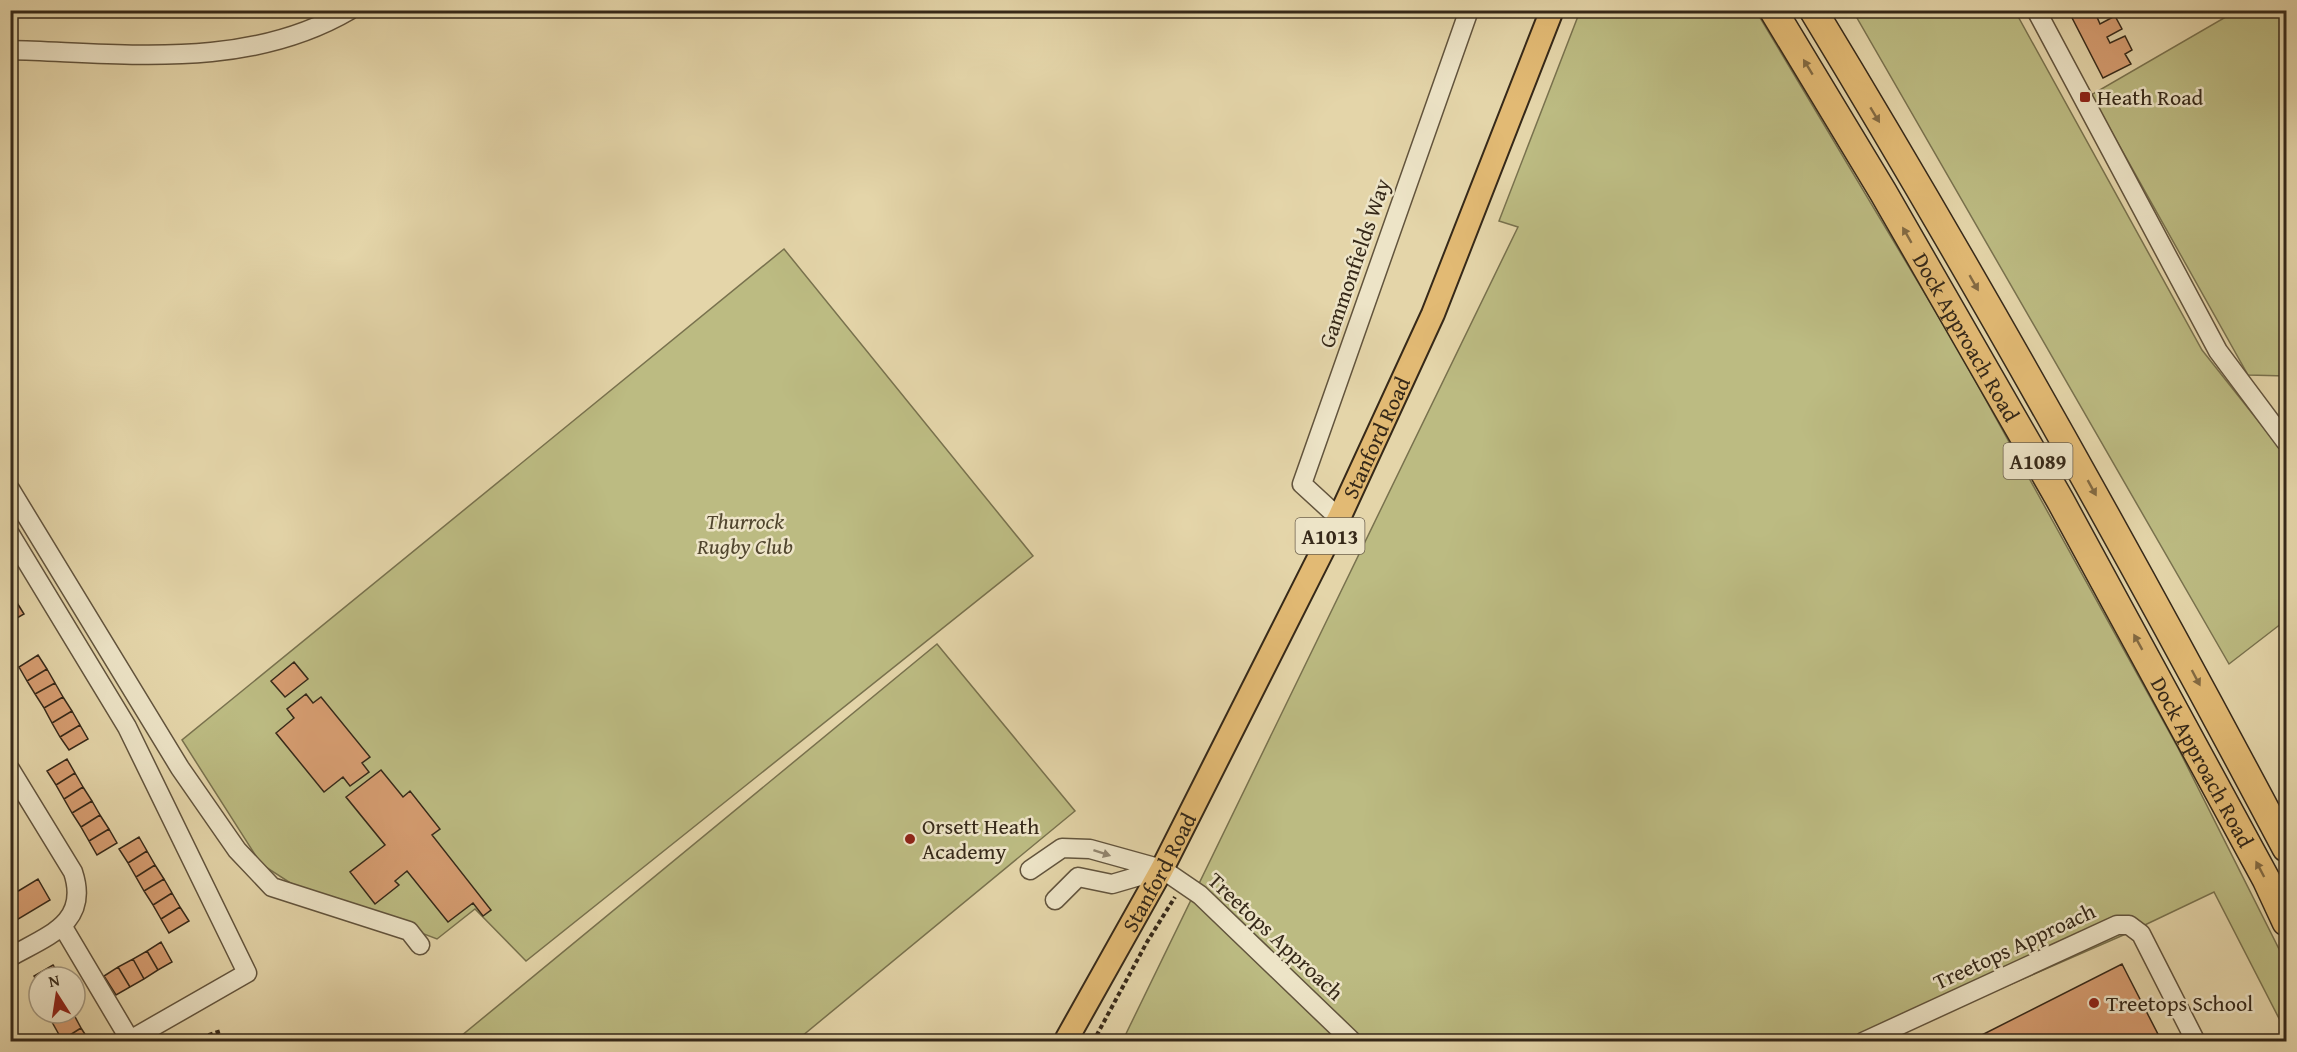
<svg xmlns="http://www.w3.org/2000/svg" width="2297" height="1052" viewBox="0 0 2297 1052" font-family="'Gentium Book Plus',serif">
	<rect width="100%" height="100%" fill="#e4d5a9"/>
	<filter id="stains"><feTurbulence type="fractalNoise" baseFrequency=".00333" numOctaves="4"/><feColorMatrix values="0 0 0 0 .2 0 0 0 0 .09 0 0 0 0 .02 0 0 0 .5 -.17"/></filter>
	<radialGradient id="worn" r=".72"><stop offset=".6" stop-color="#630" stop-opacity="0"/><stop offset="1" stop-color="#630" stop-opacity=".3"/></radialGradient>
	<!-- green -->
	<path fill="#bcbb82" stroke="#79724e" stroke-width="1.5" d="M1580 11H1756L1955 344 2178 748 2286 963V1032L2214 892 2128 933 1881 1041 1122 1042 1518 227 1499 221Z
		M1853 11H2015L2202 350 2286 456V620L2229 664Z
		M2236 11H2286V376L2248 375 2091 95Z
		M784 249 1033 556 526 961 475 909 437 939 292 884 261 864 182 740Z
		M937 644 1075 811 796 1041H455Z"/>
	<!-- building -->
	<path fill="#d69d71" stroke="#362919" stroke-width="1.5" d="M2068 10H2110L2097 17 2100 24 2115 16 2122 29 2107 37 2110 43 2125 36 2132 50 2125 54 2131 64 2103 78Z
		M11 593 24 614 10 622V594Z
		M38 655 47 669 27 681 19 667Z
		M294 662 308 679 285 697 271 681Z
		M47 669 55 683 35 694 27 681Z
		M55 683 63 697 44 708 35 694Z
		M306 694 313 703 321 697 370 757 362 763 369 772 350 786 343 777 324 792 276 733 294 718 287 709Z
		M63 697 72 711 52 723 44 708Z
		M72 711 80 725 60 737 52 723Z
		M80 725 88 739 69 750 60 737Z
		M67 759 75 773 56 785 47 771Z
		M381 770 403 797 410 791 440 829 432 835 491 910 483 916 473 903 448 922 407 871 395 881 399 885 375 904 350 872 385 845 346 797Z
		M75 773 83 787 64 799 56 785Z
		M83 787 92 801 72 813 64 799Z
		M92 801 100 815 81 827 72 813Z
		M100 815 109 829 89 841 81 827Z
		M109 829 117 843 97 855 89 841Z
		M139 837 147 851 128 863 119 849Z
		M147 851 155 865 136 877 128 863Z
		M155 865 164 879 144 891 136 877Z
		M38 879 50 900 10 924V896Z
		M164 879 172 893 153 905 144 891Z
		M172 893 180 907 161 919 153 905Z
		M180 907 189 921 169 933 161 919Z
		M161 942 172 962 158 970 147 951Z
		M147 951 158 970 144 979 133 959Z
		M133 959 144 979 130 987 118 967Z
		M2122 964 2162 1042H1968Z
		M53 965 61 977H39V985L34 976Z
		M118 967 130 987 116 995 104 976Z
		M67 1013H73L81 1028 62 1040 52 1022Z
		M81 1028 90 1042H63L62 1040Z"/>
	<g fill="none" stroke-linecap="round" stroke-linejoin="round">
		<!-- minor casing -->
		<g stroke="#62543d" stroke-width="21">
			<path id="minor" d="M2036 10 2218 351 2286 442
				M10 50C125 53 246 71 350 10
				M10 489 180 768 237 850 272 887 409 931 420 945
				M1339 518 1302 484 1469 10
				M10 534 127 727 247 973 130 1040 63 927
				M10 769 73 872C90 923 47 936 10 957
				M1030 870 1062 848 1090 849 1162 869 1200 895 1353 1042
				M1055 900 1078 877 1112 884 1160 870
				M1863 1042 2117 925H2129L2141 934 2196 1042"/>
		</g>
		<!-- major casing -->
		<g stroke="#362919" stroke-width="26">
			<g id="major">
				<path id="s1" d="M1065 1042 1162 869 1339 518 1433 314 1552 10"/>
			</g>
		</g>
		<!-- highway casing -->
		<g stroke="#362919" stroke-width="30">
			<g id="highway">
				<path id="s2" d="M1773 10 1883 192 2060 500 2266 879 2286 922"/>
				<path d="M1813 10C1980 285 2136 565 2286 848"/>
			</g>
		</g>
		<!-- path -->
		<path stroke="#362919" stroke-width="4" stroke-dasharray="4.5 3" stroke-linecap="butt" d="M187 1042 221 1031
			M1093 1042 1147 942 1175 897"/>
		<!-- minor -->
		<use href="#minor" stroke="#ede4c7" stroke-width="18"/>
		<!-- major -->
		<use href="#major" stroke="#e2ba74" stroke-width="22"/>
		<!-- highway -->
		<use href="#highway" stroke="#e2ba74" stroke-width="27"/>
	</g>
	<!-- one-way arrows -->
	<defs><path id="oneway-solid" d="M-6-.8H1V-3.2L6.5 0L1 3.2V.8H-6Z" transform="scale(1.5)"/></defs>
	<g fill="#836a42">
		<use href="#oneway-solid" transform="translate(1808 67) rotate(-121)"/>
		<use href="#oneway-solid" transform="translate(1875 115) rotate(59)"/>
		<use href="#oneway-solid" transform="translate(1907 235) rotate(-120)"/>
		<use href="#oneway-solid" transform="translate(1974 283) rotate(60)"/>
		<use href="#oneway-solid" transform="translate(2092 488) rotate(61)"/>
		<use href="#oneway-solid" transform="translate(2138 642) rotate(-119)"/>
		<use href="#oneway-solid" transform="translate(2196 678) rotate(62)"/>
		<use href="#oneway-solid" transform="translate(2260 869) rotate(-118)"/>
	</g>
	<use fill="#928670" href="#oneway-solid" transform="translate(1102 853) rotate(18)"/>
	<!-- markers -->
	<g fill="#8f2418" stroke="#ede4c7" stroke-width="2">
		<rect x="2079" y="91" width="12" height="12" rx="3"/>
		<circle cx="910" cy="839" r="6"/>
		<circle cx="2094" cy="1003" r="6"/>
	</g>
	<g text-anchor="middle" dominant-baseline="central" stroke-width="5" stroke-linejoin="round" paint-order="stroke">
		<!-- shield labels -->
		<g fill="#ede4c7" stroke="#6d614d" stroke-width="1.5">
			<rect x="2003.5" y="443" width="69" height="36" rx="4.5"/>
			<rect x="1295.5" y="518" width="69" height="36" rx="4.5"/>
		</g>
		<g font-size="21" font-weight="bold" fill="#362919">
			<text x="2038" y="461">A1089</text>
			<text x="1330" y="536">A1013</text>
		</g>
		<!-- poi labels -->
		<g font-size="22" fill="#362919" stroke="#ede4c7" text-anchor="start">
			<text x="2097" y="97">Heath Road</text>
			<text x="922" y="826">Orsett Heath<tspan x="922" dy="25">Academy</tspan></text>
			<text x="2106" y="1003">Treetops School</text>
		</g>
		<!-- street labels -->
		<g font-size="22" fill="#362919" stroke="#ede4c7">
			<text transform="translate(1354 263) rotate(-71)">Gammonfields Way</text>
			<text stroke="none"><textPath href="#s2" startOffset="380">Dock Approach Road</textPath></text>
			<text stroke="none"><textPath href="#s1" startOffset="680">Stanford Road</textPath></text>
			<text stroke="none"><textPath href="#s2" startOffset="866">Dock Approach Road</textPath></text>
			<text stroke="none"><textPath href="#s1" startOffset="194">Stanford Road</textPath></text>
			<text transform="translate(1276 936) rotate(43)">Treetops Approach</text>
			<text transform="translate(2014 946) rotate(-25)">Treetops Approach</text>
		</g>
		<!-- park labels -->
		<g font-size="22" font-style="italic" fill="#51462e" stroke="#ede4c7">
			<text x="745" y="521">Thurrock<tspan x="745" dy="25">Rugby Club</tspan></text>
		</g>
	</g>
	<!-- margin -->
	<rect width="2297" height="1052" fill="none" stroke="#e4d5a9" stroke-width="36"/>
	<rect x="12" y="12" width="2273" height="1028" fill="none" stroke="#362919" stroke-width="3"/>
	<rect x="18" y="18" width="2261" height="1016" fill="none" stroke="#362919" stroke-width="1.5"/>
	<!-- north arrow -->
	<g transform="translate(57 995) rotate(348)"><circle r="28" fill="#ede4c7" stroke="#a49981" stroke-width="1.5"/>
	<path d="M0-4.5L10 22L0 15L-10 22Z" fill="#8f2418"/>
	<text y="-9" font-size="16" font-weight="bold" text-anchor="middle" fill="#362919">N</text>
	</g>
	<rect width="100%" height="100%" filter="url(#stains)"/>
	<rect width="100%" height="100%" fill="url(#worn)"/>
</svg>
